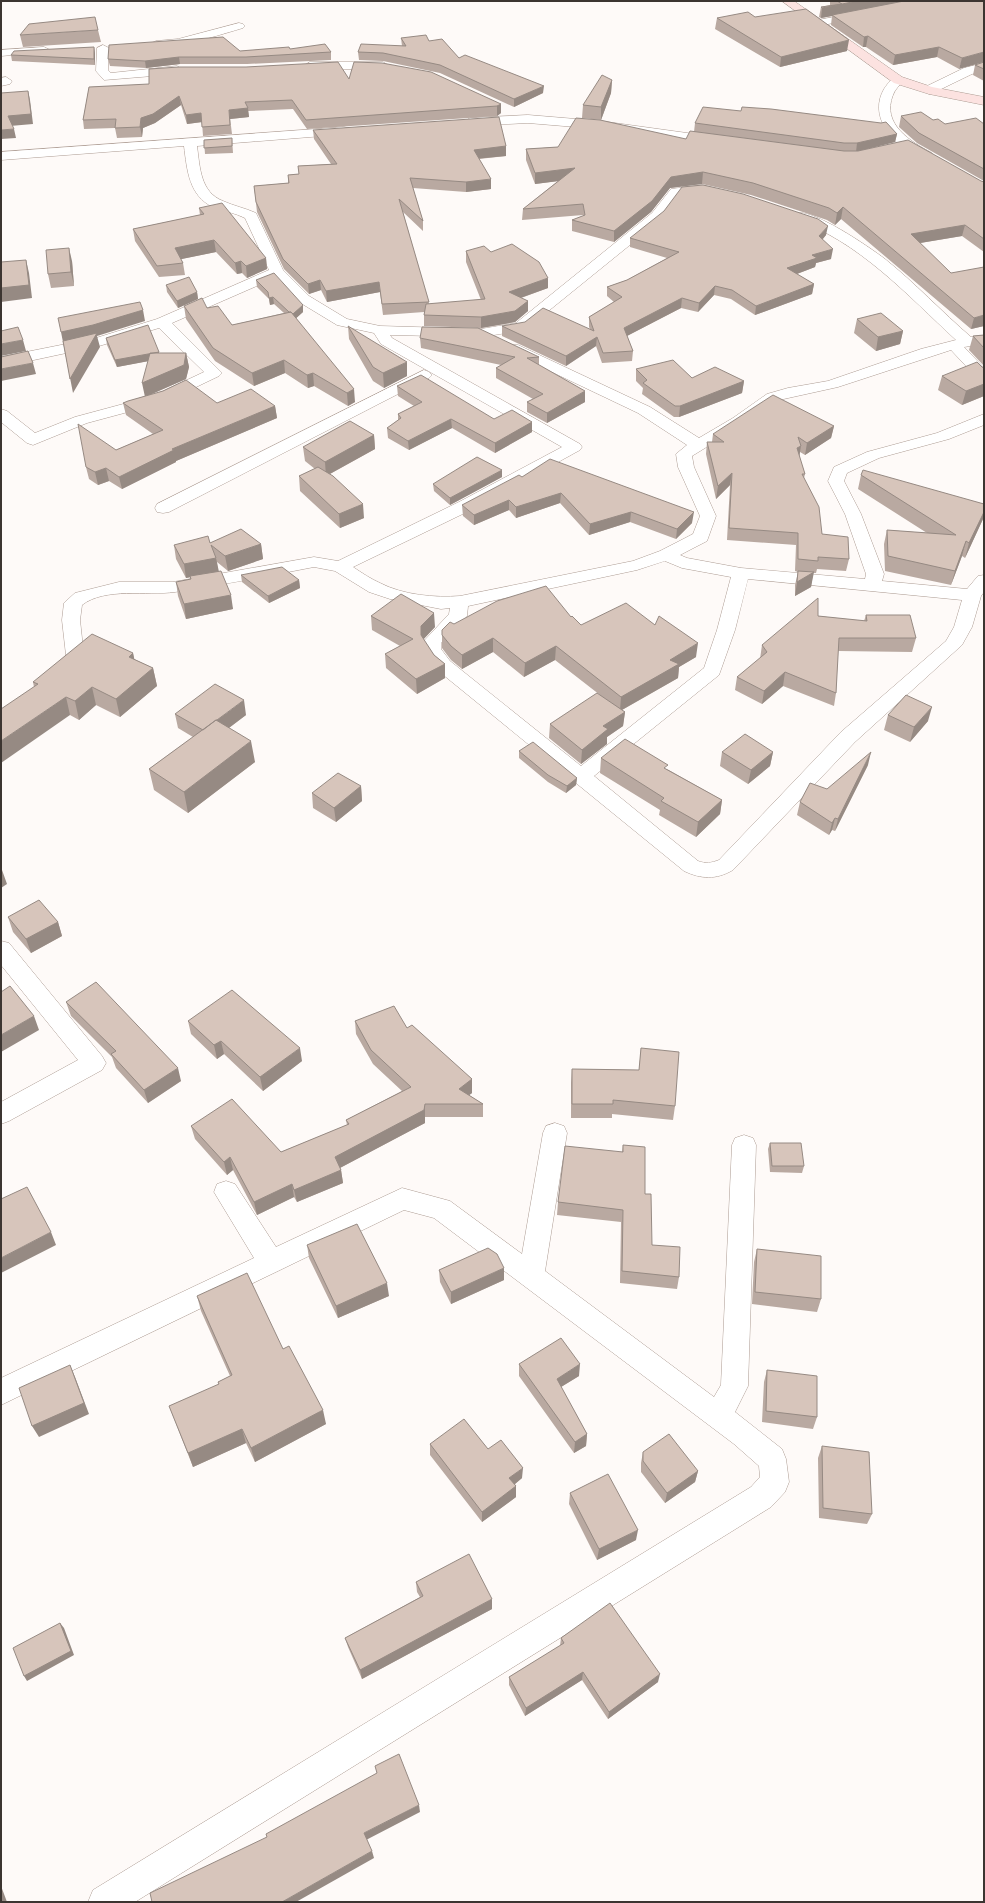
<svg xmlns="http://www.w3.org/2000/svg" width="985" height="1903" viewBox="0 0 985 1903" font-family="Lato,sans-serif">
	<rect width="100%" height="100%" fill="#fefaf8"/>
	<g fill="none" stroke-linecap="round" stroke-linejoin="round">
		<!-- street casing -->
		<g stroke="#ad9c93" stroke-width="1">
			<path id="street" d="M860 12 864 13 866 15 864 17 818 26 812 23 818 20Z
				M239 23 243 24 245 26 243 28C229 32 158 55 150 44L156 41 178 39Z
				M103 45 109 48 108 70 111 73 177 66 183 70 177 74 104 80 96 71 97 48Z
				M44 47 50 50 48 52 1 56V50Z
				M310 62H383L389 66 383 70 306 68 304 66Z
				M984 63V71L972 74 933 93 929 94 923 90 925 87 964 68Z
				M898 76 904 80C900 85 895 89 893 95 881 124 911 142 932 153L933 156 932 159C925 160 920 157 914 154 890 142 869 115 884 89 888 83 892 78 898 76Z
				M6 77 12 81 10 84 1 86V78Z
				M528 115 600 121 716 137 722 141 716 145 600 129 528 123 470 126 464 122 470 118Z
				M344 127 348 128 350 131 348 134 197 146C200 167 200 192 223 201 234 206 245 208 256 213L283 270 309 296 347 319 380 326 481 329 516 323 652 213 671 189 702 185 714 188 716 191 714 194 709 195 702 193 680 195 662 219 525 330 481 337 390 335 392 338 580 444 582 447 580 450 471 510 353 567C362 573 371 579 380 583 403 595 435 598 460 596L633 561 660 551 693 534 700 516 678 467 676 454 687 445 638 413 508 351 505 348 508 345H518L650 407 699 438 733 418 767 394 788 388 828 381 921 349 956 340C907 295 859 241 794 219L792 216 794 213C813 208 869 247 885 259 915 283 942 312 971 337L984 336V344L964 347 984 368V382L979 380 951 350 948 351 838 387 779 400 744 424 692 456 694 467 716 516 707 541 680 555 687 558 741 568 865 579 866 574 845 514 828 481 834 467 867 452 937 433 984 414V425L949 439 879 458 847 473 844 481 861 514 884 574 882 581 967 589 978 576 984 575V592L981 596 972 627 962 645 855 742 733 870C716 880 701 879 684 871L436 669 423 650V642L449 614 450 608 441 609 390 599 369 592 335 571 314 567C268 576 221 585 175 592 147 596 105 587 82 605L80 620 84 657C77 668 66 680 52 676L50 672 66 655 62 620 64 603 75 593 119 582H173L314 557 338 561 459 502 562 447 381 344 374 333 337 325 299 302 275 278 172 323 222 373 219 376 165 402 87 423 33 445 27 443 1 422V409L7 411 35 433 75 417 153 396 204 372 159 328 99 346 1 367V357L96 338 157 319 269 270 245 218C235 213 224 211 213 207 189 196 187 170 184 146L1 160V152ZM665 561 682 568 731 577 717 630 704 668 581 766 450 661 441 649V643L464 620 467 616 468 606 637 570ZM748 579 962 600 954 627 946 641 841 732 719 860C711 863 706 864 698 861L594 776 719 675 735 630Z
				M424 370 429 372 432 375 429 378 169 512 163 513 157 512 155 508 157 504Z
				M1 941 9 943 102 1056 106 1063 102 1070 9 1121 1 1124V1102L78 1060 1 965Z
				M555 1123 564 1126 567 1133 545 1271 714 1397 721 1385 732 1145 735 1138 744 1135 753 1138 756 1145 748 1386 735 1412 782 1449 786 1459 789 1482 785 1492 771 1507 135 1902H88L93 1890 751 1487 760 1477 759 1466 734 1444 434 1218 404 1210 1 1405V1378L254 1258 214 1192 217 1184 226 1181 235 1184 276 1247 402 1188 450 1201 522 1254 543 1133 546 1126Z"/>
		</g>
		<!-- secondary casing -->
		<g stroke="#ad9c93" stroke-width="1">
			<path id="secondary" d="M782 1H794L902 77 932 87 984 97V105L929 94 894 83Z"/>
		</g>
		<!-- street -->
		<use href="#street" fill="#fff" fill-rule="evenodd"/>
		<!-- secondary -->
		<use href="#secondary" fill="#fce2e0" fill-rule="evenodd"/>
	</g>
	<!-- wall -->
	<path fill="#b9a9a1" d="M830 1H984L959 69 937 57 893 65 866 47H863L831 25 832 16 821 18 819 17 821 7 830 5Z
		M755 17 847 51 780 67 715 29 717 18Z
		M98 30 101 42 23 47 20 35Z
		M401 38 429 41 459 58 543 93 514 107 440 73 383 61 359 60 358 52 402 46Z
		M94 47 95 54V65L12 61 11 55Z
		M290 49 331 52V60L247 64H180L146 68 110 66 108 59 240 51Z
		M984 62V81L973 75 975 65Z
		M349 79 501 104V113L497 116 307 129 293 109 248 111 249 117 230 119 232 134 203 136 202 122 187 124 181 105 155 123 143 128 142 137 117 138 115 128 84 129 83 120 89 87Z
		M612 80 611 93 601 120 582 118 583 105Z
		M901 116 933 120 945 124H984V181L917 143 899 127Z
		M695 123 897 134 895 142 856 151 984 182V252L962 236 920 243 984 326 971 329 841 219 835 225 827 220 751 195 702 184 670 188 651 212 614 242 572 231V220L583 216V215L522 220 523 209 558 181 535 184 526 160V149L686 139 694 132Z
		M313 130 506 146V156L479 159 491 189 466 192 413 188 423 221V231L403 212 429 304 481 300 466 262V251L491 252 548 288 521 298 528 301V311L515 322 481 328 424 326V312L383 315 380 292 327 302 321 290 309 294 284 269 257 212 254 186 288 183V175L299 174 298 166 331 164 314 139Z
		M232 138 233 153 205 154 204 140Z
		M199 208 266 258 267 269 247 278 242 273 237 274 216 252 181 259 183 263 185 275 159 277 135 241 133 229 200 215Z
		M826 235 822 240 831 259 816 263 815 267 797 274 814 284 812 294 755 315 731 299 714 295 698 312 681 308 627 336 633 351 632 361 602 363 596 346 566 366 502 336V326L590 329 589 327V317L614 302 607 296V287L627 280 667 258 630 247V238Z
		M72 261 74 286 51 288 48 274Z
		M256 280 303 312 296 318 355 402 348 406 314 386 308 388 285 373 254 386 215 361 186 319 184 306 207 308 232 325 284 313 274 304 270 305 269 299 257 287Z
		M166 285 197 292 198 299 178 308 167 292Z
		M857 319 903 331 900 344 876 351 854 333Z
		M348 326 407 376 384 388 373 381 349 339Z
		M984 335V366L969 350 973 336Z
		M106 338 159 352V353H186L189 367 186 379 147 396 217 403 275 406 277 418 176 461V462L122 489 109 481 98 485 89 479 86 467 116 450 153 434 126 415 123 403 145 396 148 361 117 367 107 345Z
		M420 338 539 357V365L585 402 547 423 527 412V402L533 399 496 378V368L501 365 421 348Z
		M982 367 984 368V396L962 405 938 390 942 376Z
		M636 369 692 378 744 381 742 393 679 417H674L642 394 643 388 636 381Z
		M397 386 494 419 532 422V432L495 453 452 428 409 450 388 438 387 428 398 420V414L414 406 398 396Z
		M834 426 831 438 805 455 800 452 799 456 805 474 804 478 822 534 849 559 846 571 817 569 816 573H813L811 587 795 596V585L798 572 795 571 796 545 727 540 730 485 716 499 706 454 707 442H712L713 434Z
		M374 435 375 449 330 474 364 518 340 528 300 491 299 476 315 469 305 461 303 447Z
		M861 475 984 504 983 519 965 558 962 556 951 585 885 571 884 544 887 530 927 533 858 489Z
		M502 477 450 505 434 491 433 484Z
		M522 477 692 523 676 539 630 522 589 535 560 503 516 518 509 510 474 525 463 516 462 505Z
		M210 543 261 544 263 559 228 571 217 562 218 572 233 609 186 619 178 596 176 582 190 579V577L186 578 176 559 174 545Z
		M241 575 299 580 300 588 269 603 242 582Z
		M866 615 916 638 912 652 838 651 836 693 834 706 783 686 762 704 735 690 737 677 760 659 762 645 818 616 864 621Z
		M371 616 435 627 423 639 434 655 445 664V678L417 694 386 668 385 654 400 646 372 630Z
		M571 617 581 625 696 657 679 667 678 678 622 710 625 712 623 726 607 737V744L581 764 549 738 550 724 600 695 555 660 524 677 493 652 462 669 451 660 442 648V630L454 624Z
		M133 653 134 659 153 668 157 686 120 717 96 705 79 720 70 715 34 687 33 682Z
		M175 714 246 715 229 728 255 762 188 813 154 790 149 769 193 737 178 728Z
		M888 715 928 721 910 742 884 730Z
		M519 751 577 778 576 785 566 793 548 782 519 758Z
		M722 752H773L770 766 748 784 720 766Z
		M601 758 667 769 722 800 720 814 696 837 659 815 660 810 600 773Z
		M868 765 835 831 832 830 829 835 797 815 800 802 827 789Z
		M361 786 362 801 336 822 313 808 312 793Z
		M8 917 58 922 62 936 31 953 13 932Z
		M66 1002 181 1081 148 1103 116 1068 112 1057 71 1016Z
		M188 1021 302 1061 263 1091 224 1054 217 1059 191 1034Z
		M355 1021 407 1028 472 1079V1093L469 1095 483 1104V1117H425V1123L340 1168 341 1170 343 1183 297 1202 294 1197 257 1215 233 1170 227 1175 195 1139 191 1126 281 1152 347 1125 346 1120 402 1091 373 1064 356 1034Z
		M641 1048 675 1106 673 1120 612 1114V1118H571V1083L572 1069 639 1070Z
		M770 1143 804 1166 802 1173 770 1172 768 1149Z
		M623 1145 645 1194 652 1245 679 1277 677 1289 620 1283 621 1222 557 1215 558 1202 622 1152Z
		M307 1245 389 1296 338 1318 309 1258Z
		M757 1249 821 1299 817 1312 752 1304 754 1262Z
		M439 1270 504 1280 451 1304 440 1282Z
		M197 1296 283 1349 326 1424 255 1462 246 1443 193 1467 169 1406 219 1385 218 1382 230 1376 201 1311Z
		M519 1364 579 1376 561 1387 587 1434 586 1446 574 1453 519 1376Z
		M767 1370 817 1417 813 1429 762 1422 764 1382Z
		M430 1444 488 1449 522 1478 515 1484 516 1497 482 1522 430 1455Z
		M822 1446 872 1514 867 1524 819 1518 818 1458Z
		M643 1452 698 1471 695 1482 665 1503 641 1472V1463Z
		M570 1493 636 1540 597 1560 569 1504Z
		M416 1582 492 1609 362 1679 348 1647 345 1638 420 1597 417 1592Z
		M561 1638 658 1682 608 1719 582 1680 525 1716 509 1685V1677L560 1646Z"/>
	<!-- shaded-wall -->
	<path fill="#968a83" d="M857 1H907L832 15V16L821 18 822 8Z
		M868 36 866 47H863L864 37Z
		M849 40 847 51 780 67 781 57Z
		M94 47 95 54V65L94 59Z
		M939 47 937 57 893 65 895 55Z
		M984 52V62L959 69 962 58Z
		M179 57 180 64 146 68 145 61Z
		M612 80 611 93 601 120V107Z
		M544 86 543 93 514 107V99Z
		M28 91 30 100 33 124 10 126 8 116Z
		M179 96 181 105 155 123 143 128 142 137 140 127 141 118Z
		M501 104V113L497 116V106Z
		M248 108 249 117 230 119 232 134 229 110Z
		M201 113 202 122 187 124 186 115Z
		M14 129 16 138 1 139V130Z
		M897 134 895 142 856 152 857 143Z
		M506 146V156L474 159V150Z
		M575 168V179L535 184V173Z
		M703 172 702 184 670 188 651 212 614 242V231L671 177Z
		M491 179V189L466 192V182Z
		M843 207 841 219 835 225 837 213Z
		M965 225 962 236 908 245 911 234Z
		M828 226 826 235 817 246 819 236Z
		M214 240 216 252 177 260 175 248Z
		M69 248 72 261 74 286 71 272Z
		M833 249 831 259 816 263 815 267 786 278 787 268 812 255Z
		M266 258 267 269 247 278 246 266Z
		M26 260 29 273 32 298 1 302V288Z
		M241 261 242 273 237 274 235 263Z
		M548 278V288L509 302V292Z
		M320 280 321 290 309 294 308 284Z
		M379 282 380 292 327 302 326 291Z
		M814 284 812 294 755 315 756 306Z
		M715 286 714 295 698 312 699 303Z
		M197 292 198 299 178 308 177 301Z
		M273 297 274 304 270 305 269 298Z
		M682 298 681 308 623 338 624 328Z
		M528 301V311L515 322 481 328V317Z
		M303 305V312L292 322 291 315Z
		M143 310 145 321 97 336 100 347 73 393 61 332Z
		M984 315V326L971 329 974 318Z
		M903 331 900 344 876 351 878 337Z
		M597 337 596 346 566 366V356Z
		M23 340 26 351 1 356V344Z
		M159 352 160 359 117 367 115 360Z
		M186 353 189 367 186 379 145 397 142 383Z
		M284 360 285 373 254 386 252 373Z
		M407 362V376L384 388 383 373Z
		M33 363 36 374 1 381V369Z
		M313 373 314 386 308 388 307 375Z
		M744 381 742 393 679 417 680 406Z
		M984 384V396L962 405 966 391Z
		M354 389 355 402 348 406 347 393Z
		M585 391V402L547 423V413Z
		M275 406 277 418 176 461V462L122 489 119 477 172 449Z
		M451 419 452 428 409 450 408 441Z
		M532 422V432L495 453V443Z
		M834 426 831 438 805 455 807 443Z
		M374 435 375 449 326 476 325 462Z
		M801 446 799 458 797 448Z
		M106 468 109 481 98 485 95 472Z
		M502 470V477L450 505V498Z
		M732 473 730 485 716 499 718 486Z
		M561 493 560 503 516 518V507Z
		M509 500V510L474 525V515Z
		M363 504 364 518 340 528 339 514Z
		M631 512 630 522 589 535 590 524Z
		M694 512 692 523 676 539 677 529Z
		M984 512 983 519 965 558 969 543Z
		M966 541 962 556 951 585 955 571Z
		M261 544 263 559 228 571 225 556Z
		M216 558 219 572 186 578 184 564Z
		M814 572 811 587 795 596 797 582Z
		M299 580 300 588 269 603 268 596Z
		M231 595 233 609 186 619 184 604Z
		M434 613 435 627 422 641 421 635V626Z
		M493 638V652L462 669V655Z
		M698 643 696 657 679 667 678 678 620 711 621 697 670 660Z
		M556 646 555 660 524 677 525 663Z
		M133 653 137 671 129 657Z
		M445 664V678L417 694 416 679Z
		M153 668 157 686 120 717 116 699Z
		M785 672 783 686 762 704 764 691Z
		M92 687 96 705 79 720 75 701Z
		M66 697 70 715 1 763V741Z
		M244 700 246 715 206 745 204 730Z
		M932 707 928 721 910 742 914 727Z
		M625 712 623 726 607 737V744L581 764 582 750 603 726Z
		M251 741 255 762 188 813 184 792Z
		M773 752 770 766 748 784 751 770Z
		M871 752 868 765 835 831 838 819Z
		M577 778 576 785 566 793 567 786Z
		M361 786 362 801 336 822 334 808Z
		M722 800 720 814 696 837 698 822Z
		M835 818 832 830 829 835 832 823Z
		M1 870H2L7 884 1 888Z
		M58 922 62 936 31 953 26 939Z
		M34 1016 39 1030 1 1052V1035Z
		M221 1041 224 1054 217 1059 214 1045Z
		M300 1048 302 1061 263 1091 260 1077Z
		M178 1068 181 1081 148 1103 144 1090Z
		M472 1079V1093L459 1103V1089Z
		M425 1104V1123L336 1170 335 1157Z
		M230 1157 233 1170 227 1175 224 1162Z
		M341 1170 343 1183 297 1202 294 1190Z
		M292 1184 294 1197 257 1215 254 1202Z
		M51 1232 56 1245 1 1273V1258Z
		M504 1268V1280L451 1304V1292Z
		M387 1283 389 1296 338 1318 336 1306Z
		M580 1364 579 1376 556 1390 557 1379Z
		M70 1365 75 1377 89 1414 39 1437 32 1426Z
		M323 1410 326 1424 255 1462 251 1448Z
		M242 1429 246 1443 193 1467 188 1453Z
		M587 1434 586 1446 574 1453 575 1442Z
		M523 1468 522 1478 509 1489V1478Z
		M698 1471 695 1482 665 1503 667 1493Z
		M516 1486V1497L482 1522V1512Z
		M638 1530 636 1540 597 1560 599 1549Z
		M492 1599V1609L362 1679 360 1670Z
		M60 1623 64 1628 74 1655 27 1681 24 1676Z
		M583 1672 582 1680 525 1716 526 1708Z
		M660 1674 658 1682 608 1719 609 1712Z
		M419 1805 420 1812 366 1840 364 1833Z
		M372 1851 374 1858 296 1902H282Z
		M1 1886 7 1902H1Z"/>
	<!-- building -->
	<path fill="#d7c5bb" stroke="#968a83" d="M837 1H857L822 8 821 7 842 4Z
		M904 1H984V52L962 58 939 47 895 55 868 36 864 37 832 15Z
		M806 9 849 40 781 57 717 18 748 12 755 17Z
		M95 17 98 30 20 35 29 24Z
		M426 35 429 41 442 39 459 58 465 55 544 86 514 99 440 65 383 53 358 52 361 44 406 46 401 38Z
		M223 37 240 51 289 47 290 49 325 44 331 52 246 57H179L145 61 108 59 109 45Z
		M94 47V59L11 55 14 51Z
		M338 62 349 79 354 62 382 63 431 72 501 104 497 106 306 120 292 100 245 102 248 108 229 110 230 125 202 127 201 113 186 115 179 96 153 114 141 118 140 127 115 128 116 119 83 120 89 87 149 84V69L179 67H246Z
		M984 62V69L975 65Z
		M602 75 612 80 601 107 583 105Z
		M28 91 31 114 8 116 14 129 1 130V93Z
		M703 107 741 111 742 107 771 109 881 123 886 122 897 134 857 143H844L695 123Z
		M921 112 933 120 938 119 945 124 976 118 984 124V169L919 133 901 116Z
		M499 117 506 146 474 150 491 179 466 182 410 178 423 221 399 199 429 302 382 304 379 282 326 291 320 280 308 284 283 259 256 202 254 186 289 183 288 175 299 174 298 166 337 164 313 130Z
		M576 118 600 120 686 139 690 131 844 151H858L908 140 981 181 984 182V239L965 225 911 234 951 273 984 267V315L974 318 843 207 837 213 829 208 753 183 703 172 671 177 652 201 614 231 572 220 585 215 583 204 523 209 575 168 535 173 526 149 558 147Z
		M232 138V146L204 148V140Z
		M703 185 743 194 818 219 828 226 819 236 833 249 812 255 817 258 787 268 814 284 756 306 732 290 715 286 699 303 682 298 624 328 633 351 603 353 597 337 566 356 502 326 525 322 543 308 594 331 589 317 622 297 607 287 627 280 679 252 630 238 664 211 682 187Z
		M222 203 266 258 246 266 241 261 235 263 214 240 175 248 183 263 157 266 133 229 204 214 199 208Z
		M512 244 539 262 548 278 509 292 528 301 515 311 481 317 424 315 426 304 485 299 466 251 484 246 491 252Z
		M69 248 71 272 48 274 46 250Z
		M26 260 29 285 1 288V262Z
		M274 273 303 305 293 314 291 312H289L273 297 269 298 268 292 256 280Z
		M189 277 197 292 177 301 166 285Z
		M202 298 207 308 218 306 232 325 291 312 354 389 347 393 313 373 307 375 284 360 252 373 213 348 184 306Z
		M140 302 143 310 93 325 61 332 58 318Z
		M881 313 903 331 878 337 857 319Z
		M148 325 159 352 115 360 106 338Z
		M348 326 407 362 383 373 373 367Z
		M18 327 23 340 1 344V331Z
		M422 327 478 328 539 357 527 358 585 391 547 413 527 402 543 394 496 368 515 357 420 338Z
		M97 333 70 379 63 341Z
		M984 335V348L973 336Z
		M28 351 33 363 1 369V357Z
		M150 353H186L184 365 142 383Z
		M673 360 692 378 715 367 744 381 680 406H675L643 383 647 380 636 369Z
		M977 362 982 367 984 368V384L966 391 942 376Z
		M421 375 494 419 512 410 532 422 495 443 451 419 408 441 387 428 401 418 398 414 422 402 397 386Z
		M186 380 217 403 251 389 275 406 172 449 174 450 119 477 106 468 95 472 86 467 78 424 116 450 163 430 123 403 128 401 163 391Z
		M773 395 834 426 807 443 798 437 801 446 797 448 805 474H802L819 507 822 534 848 537 849 559 818 557V561L798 559V533L729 528 732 473 718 486 707 442H724L713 434Z
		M350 421 374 435 325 462 303 447Z
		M477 457 502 470 450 498 433 484Z
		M550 459 694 512 677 529 631 512 590 524 561 493 516 507 509 500 474 515 462 505 519 475 522 477Z
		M318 467 333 476 363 504 339 514 299 476Z
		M863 470 984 504V512L969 543 966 541 955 571 888 556 887 530 956 535 861 475Z
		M241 529 261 544 225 556 211 545 216 558 184 564 174 545 208 536 210 543Z
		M282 567 299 580 268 596 241 575Z
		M221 571 231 595 184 604 176 582 191 579 190 576Z
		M798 571 814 572 797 582Z
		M546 586 571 617 572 616 581 625 626 603 655 625 659 616 698 643 670 660 679 664 621 697 556 646 525 663 493 638 462 655 451 646 442 635V630L450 622 454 624 497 601Z
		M401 594 434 613 421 626V635L434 655 445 664 416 679 385 654 413 639 371 616Z
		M818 598V616L867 621 866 615H910L916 638H839L836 693 785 672 764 691 737 677 767 652 762 645Z
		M92 634 133 653 129 657 153 668 116 699 92 687 75 701 66 697 1 741V709L38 684 33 682Z
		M215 684 244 700 217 720H216L203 730 175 714Z
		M597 693 625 712 603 726 608 729 582 750 550 724Z
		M906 695 932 707 914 727 888 715Z
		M216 720 251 741 184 792 149 769Z
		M745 734 773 752 751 770 722 752Z
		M625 739 668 765 664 768 722 800 698 822 661 801 664 798 601 758Z
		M533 742 577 778 567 786 548 775 519 751Z
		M871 752 838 819 835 818 832 823 800 802 810 783 827 789Z
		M338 773 361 786 334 808 312 793Z
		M39 900 58 922 26 939 8 917Z
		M96 982 178 1068 144 1090 111 1054 116 1051 66 1002Z
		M10 986 34 1016 1 1035V992Z
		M232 990 300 1048 260 1077 221 1041 214 1045 188 1021Z
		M394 1006 407 1028 412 1025 472 1079 459 1089 483 1104H425L424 1110 335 1157 341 1170 294 1190 292 1184 254 1202 230 1157 224 1162 191 1126 232 1099 281 1152 349 1124 346 1120 411 1087 371 1050 355 1021Z
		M641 1048 679 1052 675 1106 613 1100V1104H572V1069L639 1070Z
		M770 1143H801L804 1166H772Z
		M623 1145 645 1147V1194H651L652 1245 680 1247 679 1277 622 1271 623 1210 558 1202 565 1146 623 1152Z
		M27 1187 51 1232 1 1258V1199Z
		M357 1224 387 1283 336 1306 307 1245Z
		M488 1248 497 1254 504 1268 451 1292 439 1270Z
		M757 1249 821 1256V1299L755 1292Z
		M247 1273 283 1349 289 1346 323 1410 251 1448 242 1429 188 1453 169 1406 219 1384 218 1382 232 1375 197 1296Z
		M561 1338 580 1364 557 1379 587 1434 575 1442 519 1364Z
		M70 1365 84 1403 32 1426 19 1388Z
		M767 1370 817 1376V1417L766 1411Z
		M464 1419 488 1449 501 1440 523 1468 509 1478 516 1486 482 1512 430 1444Z
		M669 1434 698 1471 667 1493 643 1461V1452Z
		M822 1446 869 1452 872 1514 823 1508Z
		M608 1474 638 1530 599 1549 570 1493Z
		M469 1554 492 1599 360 1670 345 1638 423 1596 416 1582Z
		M610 1603 660 1674 609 1712 583 1672 526 1708 509 1677 564 1643 561 1638Z
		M60 1623 71 1651 24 1676 13 1648Z
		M399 1754 419 1805 364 1833 372 1851 282 1902H152L150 1893 267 1837 266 1834 377 1773 375 1766Z"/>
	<!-- border -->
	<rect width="985" height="1903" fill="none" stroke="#3c3531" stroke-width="4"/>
</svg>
